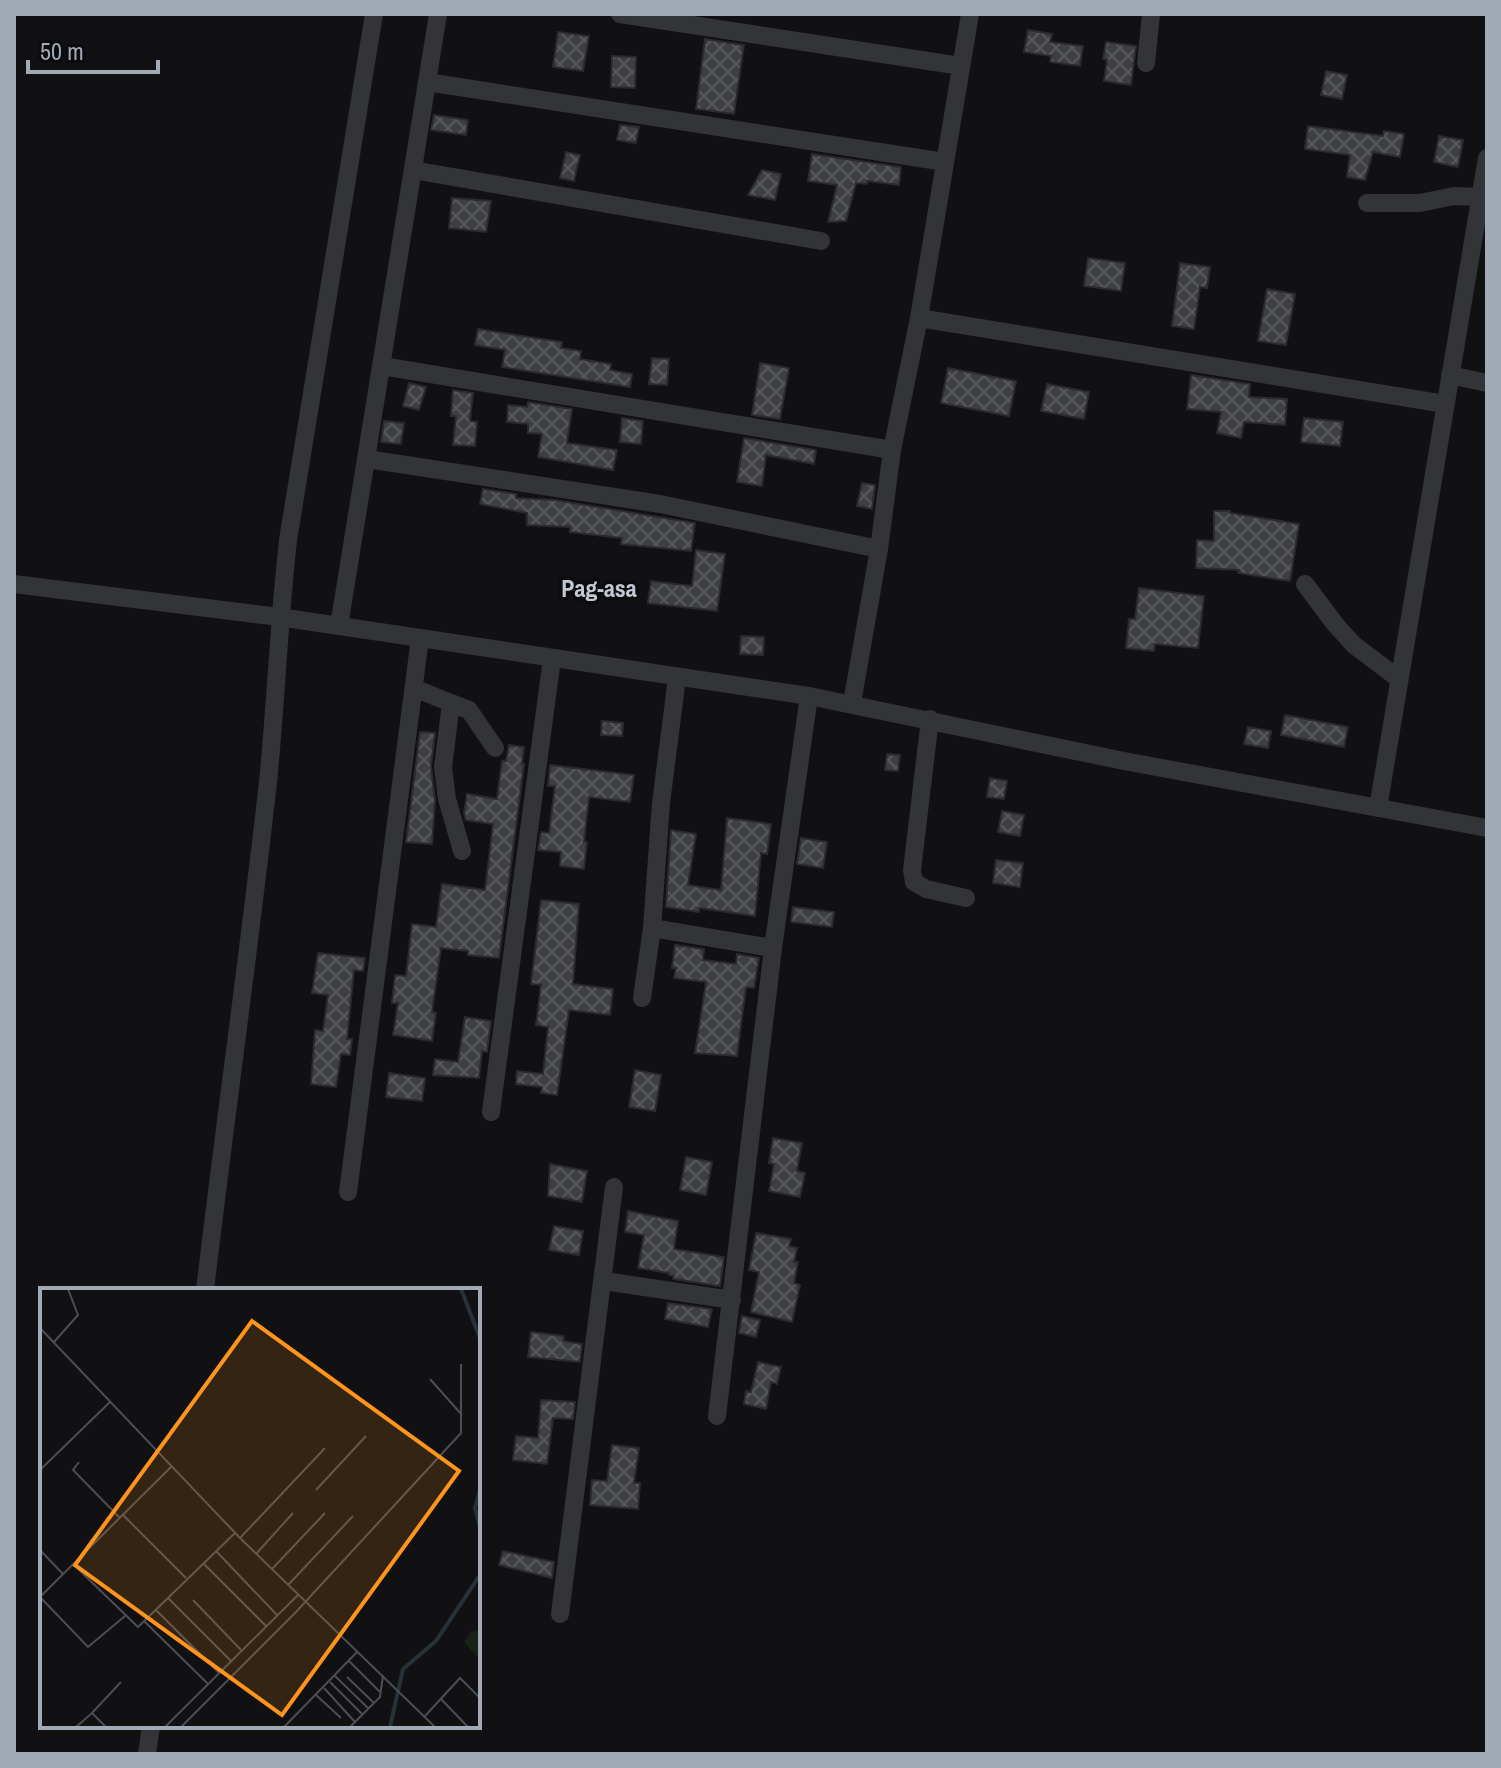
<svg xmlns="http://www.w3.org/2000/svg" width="1501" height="1768" viewBox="0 0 1501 1768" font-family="'Archivo Narrow',sans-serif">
	<defs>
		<pattern id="building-cross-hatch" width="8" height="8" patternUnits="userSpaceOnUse" patternTransform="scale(2)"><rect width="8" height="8" fill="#3d3f43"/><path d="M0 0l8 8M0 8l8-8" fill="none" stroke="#56585c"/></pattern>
	</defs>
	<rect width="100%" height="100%" fill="#111113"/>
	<!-- building -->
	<path fill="url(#building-cross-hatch)" stroke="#2b2b2f" stroke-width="2" d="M1028 30 1052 34 1050 42 1083 46 1080 66 1050 62 1051 56 1024 52Z
		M558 32 589 36 583 71 553 67Z
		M705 39 744 45 734 114 696 109Z
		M1106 42 1136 46 1131 85 1104 81 1107 60 1103 59Z
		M612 56 636 57 635 88 611 87Z
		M1326 71 1347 75 1342 99 1321 95Z
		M434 115 468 120 466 135 431 130Z
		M620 125 639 127 636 143 617 140Z
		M1308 126 1383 136 1384 131 1404 134 1400 157 1373 152 1365 180 1347 177 1350 155 1305 149Z
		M1439 136 1463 140 1458 167 1434 162Z
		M566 152 580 155 574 181 560 178Z
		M812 154 901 167 899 185 867 181V184L856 183 846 221 828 222 837 185 808 181Z
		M762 170 781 174 775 200 748 195Z
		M452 198 491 201 486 232 449 228Z
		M1088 258 1125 263 1121 291 1084 286Z
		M1180 263 1210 267 1207 288 1200 287 1194 329 1172 326Z
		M1267 289 1295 294 1286 345 1258 341Z
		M478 329 562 342 561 348 581 351 580 359 611 364 610 370 632 374 630 387 502 367 505 350 475 345Z
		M652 358 669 359 667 385 649 384Z
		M760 363 789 368 780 419 752 415Z
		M948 368 1016 381 1009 416 941 403Z
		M1191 375 1250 384 1249 397 1287 399 1285 425 1244 422 1241 438 1217 433 1221 412 1187 409Z
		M409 383 426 387 419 410 403 406Z
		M1047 384 1089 392 1084 419 1041 411Z
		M453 390 473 393 470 421 477 422 475 446 453 445 456 416H451Z
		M528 402 572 409 567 443 617 450 613 470 538 457 542 434 528 433V424L507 422 508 405 527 407Z
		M622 418 643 421 641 444 620 442Z
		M1304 418 1343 422 1340 446 1301 442Z
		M384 421 404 423 401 444 381 442Z
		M744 438 816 450 814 464 766 455 762 486 737 482Z
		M862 483 875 485 872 509 857 506Z
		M483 489 516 494V498L555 500 695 523 691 551 621 544 622 538 570 532V527L527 525V513L480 504Z
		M1214 511H1230V513L1299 524 1290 581 1238 573 1239 570 1196 568 1197 540 1214 541Z
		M696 550 725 554 717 611 648 603 651 581 692 586Z
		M1139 588 1204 596 1198 648 1155 644 1154 651 1126 648 1129 619H1135Z
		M741 636 764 637 763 655 740 654Z
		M1285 715 1348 727 1344 747 1281 735Z
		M602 721 623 723 622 736 601 735Z
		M1248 727 1271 731 1268 748 1244 744Z
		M420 732 435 733 431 766 435 801 432 844 406 842Z
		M509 745 524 747 522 764H524L499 958 468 955V951L441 948 432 1012 436 1013 432 1041 393 1035 398 1003H392L395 975 406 976 412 924 436 927 442 884 485 890 493 824 466 820 464 813 467 794 497 799 502 761H506Z
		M887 754 900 755 898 771 885 770Z
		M550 765 634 775 630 802 589 797 584 842H587L584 869 560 866 561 852 538 850 541 832 549 833 555 786H548Z
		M990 778 1007 781 1004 799 987 797Z
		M1002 811 1024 815 1020 836 998 832Z
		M727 818 771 824 767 854 761 853 755 916 699 908V912L666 907 671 830 696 834 688 885 721 890Z
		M801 838 827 842 823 868 797 864Z
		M996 860 1023 863 1020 887 993 883Z
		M541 900 579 904 573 984 613 989 610 1015 569 1010 557 1095 541 1093 542 1087 516 1084 517 1071 543 1074 548 1027 536 1025 541 985 531 984Z
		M793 907 834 912 832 927 791 922Z
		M675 945 704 949 703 960 736 964 737 954 759 958 754 988 746 987 737 1056 695 1053 706 982 674 978 676 968H672Z
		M318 953 365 958 363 971 354 970 347 1039H352L350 1055 341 1054 336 1087 311 1084 315 1030 323 1031 328 995 312 993Z
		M465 1017 491 1021 487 1052 482 1051 479 1078 433 1075 435 1059 458 1062Z
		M635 1070 661 1075 655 1111 629 1107Z
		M389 1073 425 1078 422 1101 386 1097Z
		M773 1138 802 1143 797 1171 805 1173 800 1197 769 1191 774 1164 769 1163Z
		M686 1157 712 1162 706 1195 680 1190Z
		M550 1164 587 1171 582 1202 548 1196Z
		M628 1211 678 1221 674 1249 724 1257 720 1286 673 1279 674 1276 669 1275V1273L638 1268 644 1235 625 1232Z
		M554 1226 583 1231 579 1255 549 1250Z
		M756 1233 791 1239 789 1246 797 1248 794 1262H798L794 1283 800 1285 792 1322 751 1312 759 1272 749 1270Z
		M668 1303 712 1309 708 1327 665 1319Z
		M742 1316 760 1320 756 1337 739 1333Z
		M531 1332 564 1336 563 1341 582 1344 580 1362 528 1357Z
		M758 1362 781 1367 777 1384 771 1382 766 1409 744 1404 746 1391 751 1392Z
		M541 1400 575 1402 573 1419 553 1418 547 1464 513 1460 516 1436 538 1438Z
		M612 1445 639 1448 634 1483H640L638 1509 590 1505 592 1480 607 1481Z
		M503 1551 554 1562 552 1578 499 1565Z"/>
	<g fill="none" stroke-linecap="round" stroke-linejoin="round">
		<!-- minor -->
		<path stroke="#323438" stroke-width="18" d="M620 14 961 66
			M1146 63 1151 14
			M427 82 945 162
			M413 170 821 241
			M1367 203H1420L1454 196 1480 197
			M919 318 1445 404
			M382 366 892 450
			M1450 375 1487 383
			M367 459 660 504 879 549
			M14 584 279 617 809 696 1124 761 1487 828
			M1305 584 1335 624 1354 645 1399 679
			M339 626 438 14
			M414 688 451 703 443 767 447 799 462 851
			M451 703 469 710 495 748
			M852 703 879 549 892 450 919 318 970 14
			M930 719 912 870 914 882 926 889 966 898
			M1378 808 1487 158
			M652 928 773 948
			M642 998 652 928 661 803 677 678
			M491 1112 552 659
			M348 1192 420 638
			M604 1281 732 1300
			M205 1290C225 1121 249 952 268 782 276 701 279 620 288 540L374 14
			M717 1416 773 948 809 696
			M560 1614 614 1187
			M147 1754 151 1726"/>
	</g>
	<g text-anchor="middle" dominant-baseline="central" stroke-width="7" stroke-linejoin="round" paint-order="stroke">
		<!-- quarter labels -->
		<g font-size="24" font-weight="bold" fill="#c2c8d1" stroke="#0c0c0e">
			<text x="599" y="588">Pag-asa</text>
		</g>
	</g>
	<!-- overview -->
	<g transform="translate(40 1288)">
		<rect width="440" height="440" fill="#111113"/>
		<path d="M440 342V372L424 354 430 344Z" fill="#192119"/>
		<path fill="none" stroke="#263238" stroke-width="4" d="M421 1 440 50M440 202 435 220 440 239M350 439 363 381 396 353 440 287"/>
		<path fill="none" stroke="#4b4e54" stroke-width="2" d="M0 40 200 250 395 439M14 54 38 27 28 1M390 91 422 127M39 174 33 182 80 230M0 182 71 113M276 202 326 148M83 227 146 290M200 250 285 160M0 262 23 286M176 263 237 327M216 266 253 225M33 276 98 339 195 245M164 276 226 338M232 281 285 225M248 297 313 228M0 309 132 178M0 309 48 359 85 328M128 310 191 373M153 312 201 362M116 322 179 385M104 333 168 396M309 373 341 405M295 388 329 421M307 389 334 415M290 394 322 426M284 400 315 434M276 407 301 430M401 411 428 439M52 425 81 394M385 428 420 390 440 410M36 439 52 425 66 439M125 439 258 307M141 439 256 324 421 145V76M244 439 318 363M310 439 340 409 343 387"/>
		<path fill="#ff941d" fill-opacity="0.15" stroke="#ff941d" stroke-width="4" d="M212 33 419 183 242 427 35 277Z"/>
		<rect width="440" height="440" fill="none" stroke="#a1aab5" stroke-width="4"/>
	</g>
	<!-- border -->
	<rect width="1501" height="1768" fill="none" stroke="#a1aab5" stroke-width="32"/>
	<!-- scale -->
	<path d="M28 60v12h130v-12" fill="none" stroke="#a1aab5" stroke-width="4"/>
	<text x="40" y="60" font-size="24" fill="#a1aab5" stroke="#0c0c0e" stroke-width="6" paint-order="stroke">50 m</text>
</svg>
